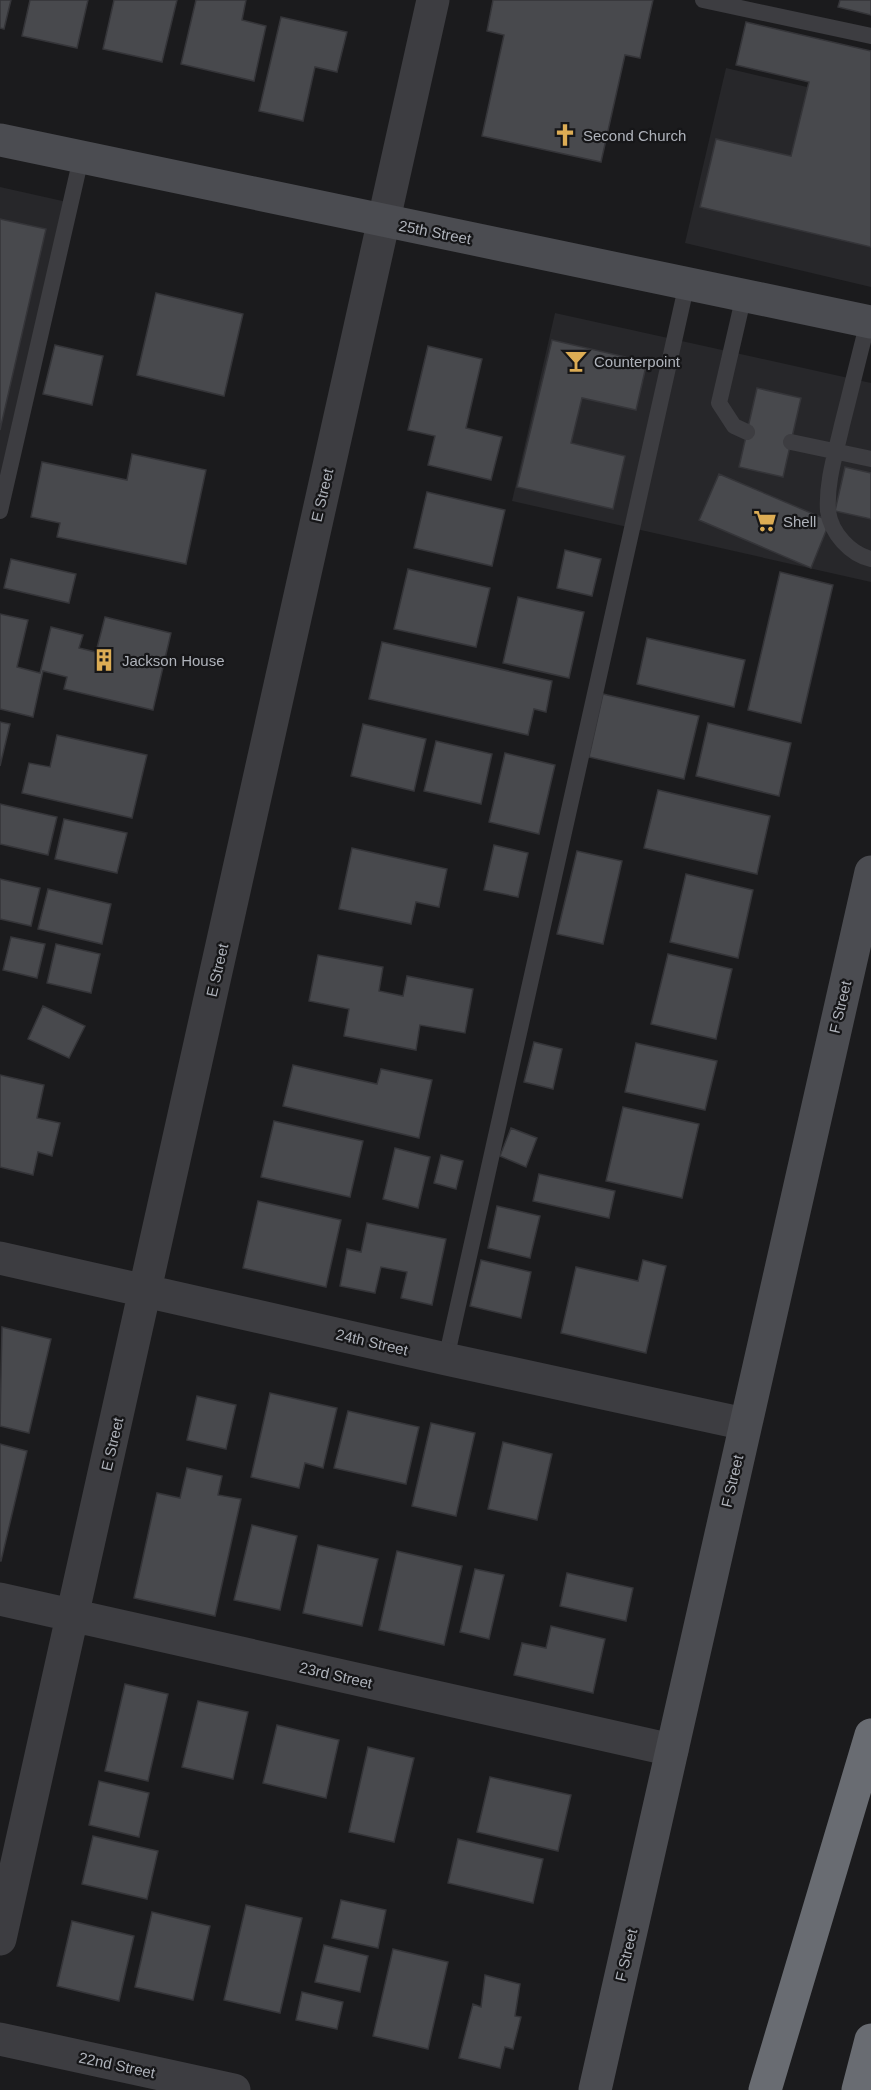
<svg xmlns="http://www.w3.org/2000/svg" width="871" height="2090" viewBox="0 0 871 2090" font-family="Arial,sans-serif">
	<rect width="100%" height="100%" fill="#1b1b1d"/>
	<!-- built -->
	<path fill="#27272a" d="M726 68 807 87 810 75 871 87V287L685 243Z
		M0 187 67 202 0 491Z
		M555 313 871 383V582L512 501Z"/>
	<!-- building -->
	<path fill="#48494d" stroke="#353539" stroke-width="1.5" d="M0 0H11L4 29 0 28Z
		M30 0H88L77 48 22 36Z
		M114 0H177L162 62 103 49Z
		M196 0H246L242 20 266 26 254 81 181 64Z
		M493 0H653L640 58 625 55 601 162 482 136 504 35 487 31Z
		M840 0H871V15L838 7Z
		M281 17 347 32 337 72 315 67 303 121 259 111Z
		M746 22 871 51V247L700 207 716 139 791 156 809 82 736 65Z
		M0 219 46 229 0 430Z
		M156 293 243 314 224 396 137 375Z
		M552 340 647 362 636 410 582 398 571 443 625 456 613 509 517 487Z
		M55 345 103 356 92 405 43 394Z
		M428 346 482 359 466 428 502 437 491 480 428 465 435 436 408 430Z
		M757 388 801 398 783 477 739 467Z
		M132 454 206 470 186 564 57 537 60 523 31 517 42 462 127 480Z
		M845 467 871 473V519L835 511Z
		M719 474 830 521 811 568 699 520Z
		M427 492 505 510 492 566 414 548Z
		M565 550 601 559 592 596 557 588Z
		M11 559 76 574 69 603 4 588Z
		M408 569 490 588 476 647 394 629Z
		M780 572 833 585 801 723 748 710Z
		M518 597 584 612 569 678 503 663Z
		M0 614 28 620 17 667 40 673 51 627 83 635 79 648 96 652 105 617 171 633 153 710 64 689 67 677 43 671 33 717 0 709Z
		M647 638 745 660 734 707 637 684Z
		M382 642 552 681 546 712 534 709 528 735 369 699Z
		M603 694 699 716 684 779 589 757Z
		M0 722 10 724 0 766Z
		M708 723 791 743 779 796 696 776Z
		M363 724 426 739 414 791 351 776Z
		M57 735 147 755 132 818 22 793 29 763 50 767Z
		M436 741 492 754 481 804 424 791Z
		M505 753 555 765 539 834 489 822Z
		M658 790 770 816 757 874 644 848Z
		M0 804 57 817 48 855 0 844Z
		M64 819 127 833 117 873 55 859Z
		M494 845 528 853 518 897 484 890Z
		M352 848 447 869 439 907 416 902 411 924 339 909Z
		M577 851 622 861 603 944 557 934Z
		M686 874 753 890 738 958 670 942Z
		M0 879 40 888 31 926 0 919Z
		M48 889 111 904 102 944 38 929Z
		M11 937 45 944 37 978 3 970Z
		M56 944 100 954 91 993 47 983Z
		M668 954 732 969 716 1039 651 1024Z
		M318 955 383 967 379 991 403 996 407 976 473 989 465 1033 420 1025 416 1050 344 1036 349 1009 309 1001Z
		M43 1006 85 1026 69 1058 28 1039Z
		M534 1042 562 1049 553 1089 524 1082Z
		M636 1043 717 1061 705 1110 625 1092Z
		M293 1065 377 1084 381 1069 432 1080 419 1138 283 1106Z
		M0 1075 44 1085 37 1118 60 1123 52 1156 38 1152 33 1175 0 1167Z
		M623 1107 699 1124 682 1198 606 1181Z
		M274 1121 363 1141 350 1197 261 1177Z
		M511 1128 537 1138 526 1167 500 1156Z
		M395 1148 430 1157 418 1208 383 1199Z
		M441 1155 463 1161 456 1189 434 1183Z
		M539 1174 615 1191 609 1218 533 1201Z
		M258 1201 341 1220 326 1287 243 1268Z
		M497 1206 540 1216 530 1258 488 1248Z
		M367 1223 446 1239 432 1305 401 1298 407 1272 381 1267 375 1293 340 1286 347 1249 361 1252Z
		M481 1260 531 1272 521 1318 470 1306Z
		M643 1260 666 1266 646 1353 561 1333 576 1267 638 1281Z
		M2 1327 51 1339 29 1433 0 1426Z
		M270 1393 337 1408 323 1468 305 1463 299 1488 251 1477Z
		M197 1396 236 1405 226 1449 187 1440Z
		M348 1411 419 1427 406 1484 334 1468Z
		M431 1423 475 1433 456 1516 412 1506Z
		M503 1442 552 1454 537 1520 488 1509Z
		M0 1444 27 1451 1 1561H0Z
		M187 1468 222 1476 218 1495 241 1499 215 1616 134 1598 157 1493 180 1498Z
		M252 1525 297 1536 280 1610 234 1600Z
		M318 1545 378 1559 362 1626 303 1613Z
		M397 1551 462 1566 444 1645 379 1630Z
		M475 1569 504 1575 489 1639 460 1632Z
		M567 1573 633 1588 626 1621 560 1606Z
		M551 1626 605 1639 593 1693 514 1675 522 1643 546 1648Z
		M125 1684 168 1694 148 1781 105 1771Z
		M198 1701 248 1712 233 1779 182 1767Z
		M277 1725 339 1740 326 1798 263 1783Z
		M368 1747 414 1758 394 1842 349 1832Z
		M490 1777 571 1795 558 1851 477 1832Z
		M99 1781 149 1793 139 1837 89 1825Z
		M93 1836 158 1851 147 1899 82 1884Z
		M458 1839 543 1859 533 1903 448 1883Z
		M341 1900 386 1910 378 1948 332 1938Z
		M246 1905 302 1918 280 2013 224 2000Z
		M152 1912 210 1926 193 2000 135 1987Z
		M72 1921 134 1936 119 2001 57 1986Z
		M324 1945 368 1956 360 1992 315 1982Z
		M393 1949 448 1962 428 2049 373 2036Z
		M485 1975 520 1984 515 2016 521 2017 513 2049 505 2047 500 2068 459 2058 473 2004 481 2007Z
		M302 1992 343 2002 337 2029 296 2020Z"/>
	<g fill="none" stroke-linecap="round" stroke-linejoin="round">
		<!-- service -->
		<path stroke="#3d3d41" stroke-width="16" d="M703 0 871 36
			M744 295 719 403 734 426 747 432
			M868 322C859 356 851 390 842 425 836 452 826 482 828 511 831 533 850 554 871 559
			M791 442 871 459
			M0 511 81 158
			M446 1359 687 283"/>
		<!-- minor -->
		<path stroke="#3d3d41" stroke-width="33" d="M0 1258 446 1359 745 1424
			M0 1599 672 1750
			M0 1939 433 0
			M0 2039 234 2090"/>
		<!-- secondary -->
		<path stroke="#4b4c51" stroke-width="33" d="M0 140 871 322
			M595 2090 871 872"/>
		<!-- motorway -->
		<path stroke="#696c72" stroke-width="33" d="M765 2090 871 1735
			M858 2090 871 2040"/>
	</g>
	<!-- icons -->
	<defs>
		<g id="church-bare" transform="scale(1.8)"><path d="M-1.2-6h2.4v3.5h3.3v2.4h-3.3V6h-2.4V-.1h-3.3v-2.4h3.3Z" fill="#dcac54" stroke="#161618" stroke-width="2.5" paint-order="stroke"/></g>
		<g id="bar-bare" transform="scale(1.8)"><path d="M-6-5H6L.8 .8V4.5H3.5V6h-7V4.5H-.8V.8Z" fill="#dcac54" stroke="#161618" stroke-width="2.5" paint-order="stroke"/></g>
		<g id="supermarket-bare" transform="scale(1.8)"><path d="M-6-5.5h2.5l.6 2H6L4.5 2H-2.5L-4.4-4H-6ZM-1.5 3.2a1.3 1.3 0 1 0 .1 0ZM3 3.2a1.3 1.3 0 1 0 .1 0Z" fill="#dcac54" stroke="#161618" stroke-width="2.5" paint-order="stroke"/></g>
		<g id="building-bare" transform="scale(1.8)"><path d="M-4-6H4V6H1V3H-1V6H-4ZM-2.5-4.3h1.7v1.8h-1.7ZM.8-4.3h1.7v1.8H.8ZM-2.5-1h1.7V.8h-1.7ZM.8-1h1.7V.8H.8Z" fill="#dcac54" stroke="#161618" stroke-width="2.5" paint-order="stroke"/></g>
	</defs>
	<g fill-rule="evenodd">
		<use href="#church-bare" x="565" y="135"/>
		<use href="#bar-bare" x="576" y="361"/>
		<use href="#supermarket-bare" x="765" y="521"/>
		<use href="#building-bare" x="104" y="660"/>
	</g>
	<g text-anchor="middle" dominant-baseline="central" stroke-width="4.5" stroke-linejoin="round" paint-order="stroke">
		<!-- poi labels -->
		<g font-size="15" fill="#afb3bb" stroke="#161618" text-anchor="start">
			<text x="583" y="135">Second Church</text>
			<text x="594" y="361">Counterpoint</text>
			<text x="783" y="521">Shell</text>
			<text x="122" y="660">Jackson House</text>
		</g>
		<!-- street labels -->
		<g font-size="15" fill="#afb3bb" stroke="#161618">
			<text transform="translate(435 232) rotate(11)">25th Street</text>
			<text transform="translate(322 495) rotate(-77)">E Street</text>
			<text transform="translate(217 970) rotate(-77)">E Street</text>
			<text transform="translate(840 1007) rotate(-77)">F Street</text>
			<text transform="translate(372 1342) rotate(13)">24th Street</text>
			<text transform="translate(112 1444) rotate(-77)">E Street</text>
			<text transform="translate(732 1481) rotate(-77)">F Street</text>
			<text transform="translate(336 1675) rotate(13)">23rd Street</text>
			<text transform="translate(626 1955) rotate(-77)">F Street</text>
			<text transform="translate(117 2065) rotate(12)">22nd Street</text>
		</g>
	</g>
</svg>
